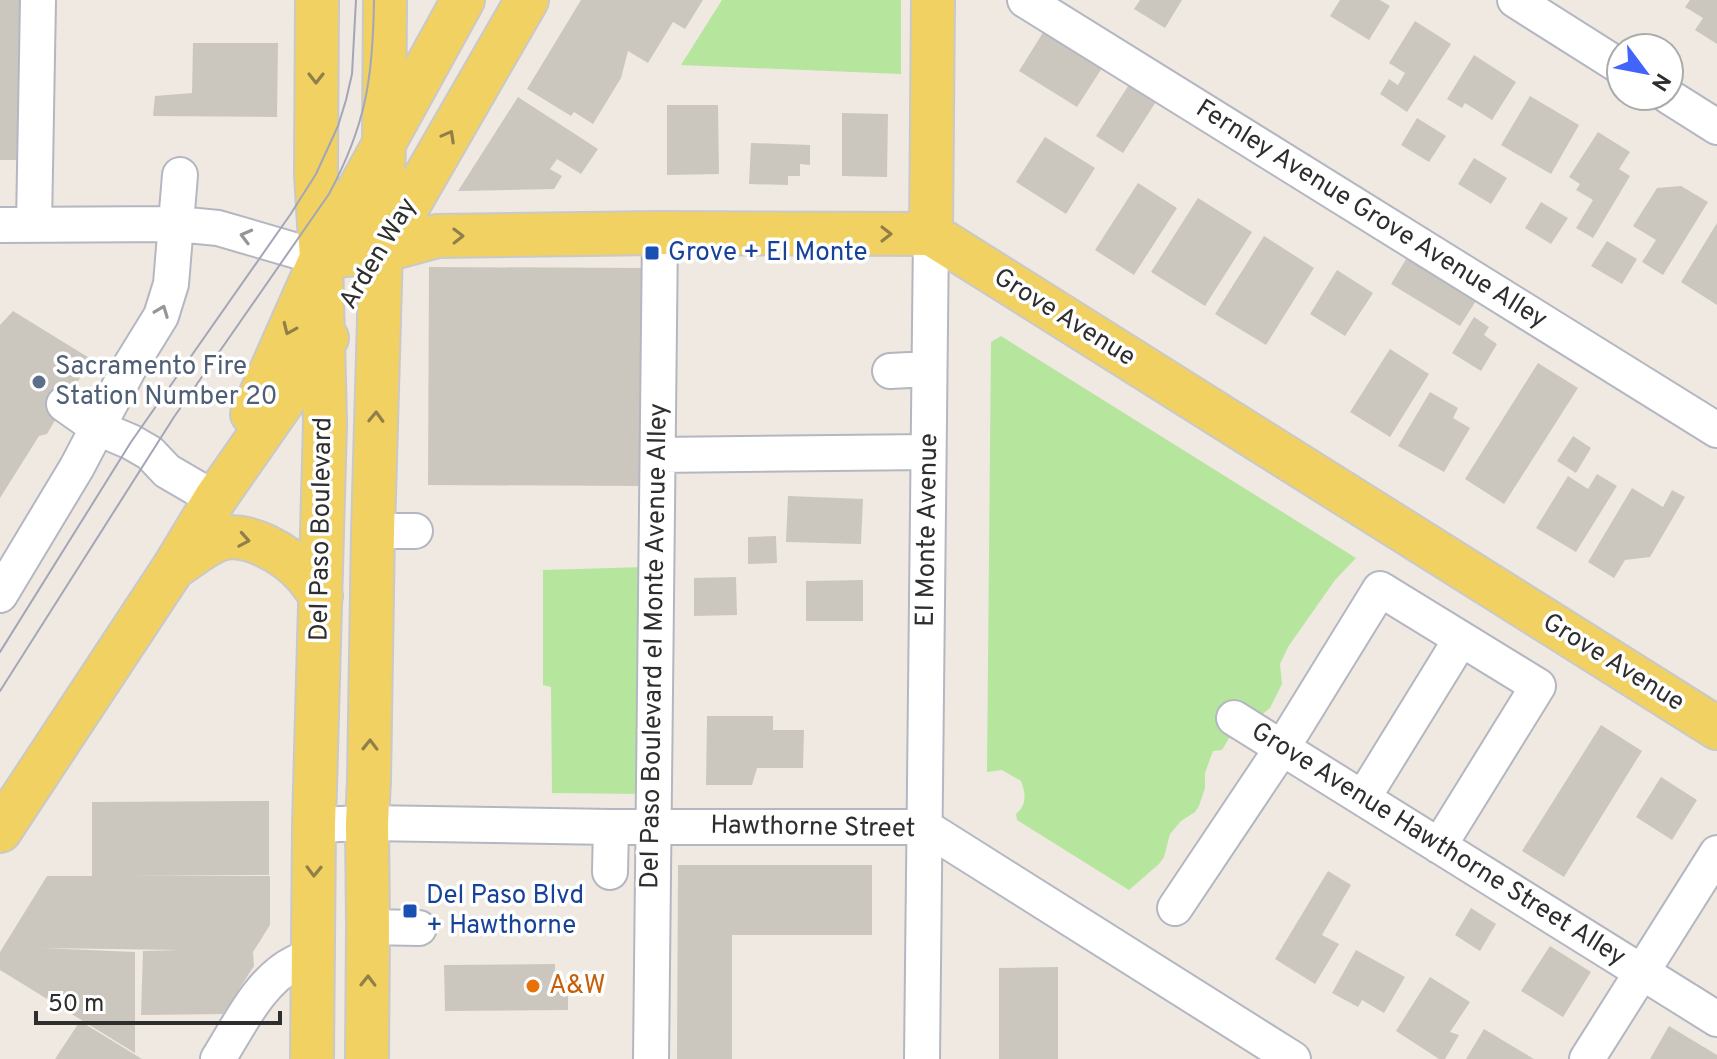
<svg xmlns="http://www.w3.org/2000/svg" width="1717" height="1059" viewBox="0 0 1717 1059" font-family="Overpass,sans-serif">
	<rect width="100%" height="100%" fill="#efe9e1"/>
	<!-- grass -->
	<path fill="#b6e59e" d="M722 0H901V74L681 65Z
		M1001 336 1356 558 1335 580 1288 647 1280 664 1282 684 1270 708 1238 734 1229 738 1222 750 1213 751 1205 773V788L1199 806 1195 812 1181 821 1170 834 1164 857 1159 864 1129 890 1017 820 1016 814C1027 805 1026 794 1021 781L1002 770 987 772 991 342Z
		M646 567 643 794 552 793 551 687 543 685V570Z"/>
	<!-- building -->
	<path fill="#cbc7bf" d="M0 0H22V160H0Z
		M581 0H703L685 29 673 22 648 63 628 51 621 78 593 124 574 112 571 116 527 89Z
		M1140 0H1182L1165 28 1134 9Z
		M1340 0H1380L1390 6 1369 40 1330 16Z
		M1690 0H1717V44L1695 30 1703 18 1685 7Z
		M1415 21 1451 44 1407 112 1380 94 1389 79 1398 85 1405 73 1389 63Z
		M1044 31 1102 68 1077 107 1019 71Z
		M193 43H278L277 117 153 116 155 96 192 93Z
		M1474 55 1516 82 1492 120 1465 103 1462 108 1447 99Z
		M1132 80 1159 97 1123 153 1096 136Z
		M1530 96 1579 125 1551 174 1501 145Z
		M518 97 598 149 581 174 557 159 550 169 562 176 554 189 458 191Z
		M667 105H718L719 174 667 175Z
		M842 113 888 114 887 177 842 176Z
		M1417 118 1446 136 1429 162 1401 145Z
		M1598 132 1630 152 1619 169 1630 176 1593 238 1576 228 1593 200 1576 190 1580 184 1569 177Z
		M1045 137 1095 168 1066 214 1016 182Z
		M751 143 810 145V165L800 164V176H788V185L749 184Z
		M1474 158 1507 178 1491 204 1458 184Z
		M1138 183 1177 208 1134 275 1095 250Z
		M1681 186 1708 202 1663 275 1642 262 1656 240 1633 226 1657 188Z
		M1198 198 1252 232 1205 306 1151 272Z
		M1541 202 1568 218 1551 244 1525 228Z
		M1717 223V305L1681 282Z
		M1264 236 1314 268 1266 345 1215 314Z
		M1607 241 1637 259 1622 284 1591 266Z
		M1411 251 1481 293 1460 326 1391 284Z
		M429 267 645 268 643 486 428 485Z
		M1337 270 1373 293 1345 336 1310 314Z
		M13 311 91 359 47 434 39 436 0 498V325Z
		M1474 317 1489 327 1484 335 1497 344 1481 371 1452 353Z
		M1390 349 1429 374 1390 437 1350 412Z
		M1538 363 1578 388 1504 504 1465 479Z
		M1430 392 1458 408 1453 418 1470 428 1444 472 1398 446Z
		M1573 436 1591 448 1576 473 1557 461Z
		M1597 474 1617 486 1576 552 1536 528 1568 476 1588 489Z
		M1632 488 1663 507 1672 490 1685 497 1650 557 1625 560 1614 578 1588 562Z
		M788 496 863 499 861 544 786 542Z
		M776 536 777 563 748 564V537Z
		M736 577 737 615 694 616V578Z
		M863 580V621H806V581Z
		M707 716H773V730H804L803 768H757L752 785H706Z
		M1601 725 1642 751 1564 877 1522 851Z
		M1661 777 1697 800 1672 840 1636 817Z
		M269 801V875H131L270 876V925L253 952 254 966 223 1014 141 1015 143 951 181 950 42 948 135 952V1053L0 970V952L47 876H92V802Z
		M678 865H872V935H732V1059H677Z
		M1328 871 1351 885 1322 935 1339 944 1315 984 1275 959Z
		M1471 908 1496 924 1480 951 1455 935Z
		M1550 946 1591 972 1563 1017 1521 991Z
		M1356 950 1405 977 1384 1013 1362 1000 1358 1007 1332 993Z
		M555 964V981H568V1010L445 1011 444 965Z
		M1058 967V1059H999V968Z
		M1430 977 1470 1002 1450 1032 1459 1035 1445 1059H1439L1396 1031Z
		M80 1021 142 1059H55Z
		M1669 1026 1717 1055V1059H1650Z
		M1484 1029 1534 1059H1466Z"/>
	<g fill="none" stroke-linecap="round" stroke-linejoin="round">
		<!-- minor casing -->
		<g stroke="#b4b7c1" stroke-width="38">
			<path id="minor" d="M1025 0 1717 430
				M1515 0 1621 67
				M1668 96 1717 127
				M0 225 177 224 218 228 321 258
				M34 225 38 0
				M890 371 929 369
				M64 404 98 428 131 442 150 453 167 471 215 499
				M658 455 928 452
				M373 531H415
				M0 595 77 467 129 368 161 316 171 284 180 175
				M1234 718 1717 1019
				M1363 798 1461 639
				M314 825 367 823 611 827H925L1293 1059
				M610 872 611 827
				M1175 908 1282 748 1380 589 1538 686 1439 846
				M368 927 419 928
				M218 1059C239 1026 259 981 295 963 300 960 307 958 313 955
				M651 1059 660 233
				M922 1059 931 234
				M1587 1059 1717 853"/>
		</g>
		<!-- major casing -->
		<g stroke="#c9c9c9" stroke-width="46">
			<path id="major" d="M931 234 933 0
				M384 248 527 0
				M321 258 382 251 437 236 660 233 931 234 1717 728
				M252 414 321 258 463 0
				M175 567C189 558 203 546 218 540 246 529 288 555 306 576 311 582 316 589 321 596
				M0 831 174 567 215 499 327 338
				M312 1059 314 825 325 423 321 258 316 174 317 0
				M367 1059 368 927 367 823 369 780 373 531 384 143 385 0"/>
		</g>
		<!-- minor -->
		<use href="#minor" stroke="#fff" stroke-width="34"/>
		<!-- major -->
		<use href="#major" stroke="#f2d163" stroke-width="42"/>
		<!-- tram -->
		<path stroke="#a3a6b8" stroke-width="2" d="M0 652 131 442 290 215 316 174 338 126 346 100 352 74 356 0
			M0 691 174 417 329 194C366 125 373 78 374 0"/>
	</g>
	<!-- one-way arrows -->
	<defs><path id="oneway-chevron" d="M-2-3.5L2.5 0L-2 3.5" fill="none" stroke-width="1.6" stroke-linecap="round" stroke-linejoin="round" transform="scale(2)"/></defs>
	<g stroke="#908048">
		<use href="#oneway-chevron" transform="translate(316 78) rotate(90)"/>
		<use href="#oneway-chevron" transform="translate(449 136) rotate(-61)"/>
		<use href="#oneway-chevron" transform="translate(886 234)"/>
		<use href="#oneway-chevron" transform="translate(458 236) rotate(-1)"/>
		<use href="#oneway-chevron" transform="translate(289 329) rotate(114)"/>
		<use href="#oneway-chevron" transform="translate(376 417) rotate(-88)"/>
		<use href="#oneway-chevron" transform="translate(244 540) rotate(10)"/>
		<use href="#oneway-chevron" transform="translate(370 745) rotate(-89)"/>
		<use href="#oneway-chevron" transform="translate(314 871) rotate(91)"/>
		<use href="#oneway-chevron" transform="translate(368 981) rotate(-89)"/>
	</g>
	<g stroke="#969696">
		<use href="#oneway-chevron" transform="translate(246 236) rotate(-165)"/>
		<use href="#oneway-chevron" transform="translate(162 311) rotate(-69)"/>
	</g>
	<!-- markers -->
	<g fill="#1a4fb4" stroke="#fff" stroke-width="3">
		<rect x="644" y="245" width="16" height="16" rx="4"/>
		<rect x="402" y="903" width="16" height="16" rx="4"/>
	</g>
	<circle fill="#5c6f8a" stroke="#fff" stroke-width="3" cx="39" cy="382" r="8"/>
	<circle fill="#e8710a" stroke="#fff" stroke-width="3" cx="533" cy="986" r="8"/>
	<g text-anchor="middle" dominant-baseline="central" stroke-width="7" stroke-linejoin="round" paint-order="stroke">
		<!-- street labels -->
		<g font-size="26" fill="#2e2e2e" stroke="#fff">
			<text transform="translate(1371 215) rotate(32)">Fernley Avenue Grove Avenue Alley</text>
			<text transform="translate(379 254) rotate(-59)">Arden Way</text>
			<text transform="translate(1064 318) rotate(32)">Grove Avenue</text>
			<text transform="translate(322 529) rotate(-89)">Del Paso Boulevard</text>
			<text transform="translate(928 530) rotate(-89)">El Monte Avenue</text>
			<text transform="translate(655 646) rotate(-89)">Del Paso Boulevard el Monte Avenue Alley</text>
			<text transform="translate(1613 663) rotate(32)">Grove Avenue</text>
			<text transform="translate(813 828) rotate(1)">Hawthorne Street</text>
			<text transform="translate(1438 845) rotate(32)">Grove Avenue Hawthorne Street Alley</text>
		</g>
		<!-- transit labels -->
		<g font-size="26" fill="#164399" stroke="#fff" text-anchor="start">
			<text x="668" y="253">Grove + El Monte</text>
			<text x="426" y="896">Del Paso Blvd<tspan x="426" dy="30">+ Hawthorne</tspan></text>
		</g>
		<!-- service labels -->
		<g font-size="26" fill="#4e5e75" stroke="#fff" text-anchor="start">
			<text x="55" y="367">Sacramento Fire<tspan x="55" dy="30">Station Number 20</tspan></text>
		</g>
		<!-- food labels -->
		<g font-size="26" fill="#c56008" stroke="#fff" text-anchor="start">
			<text x="549" y="986">A&amp;W</text>
		</g>
	</g>
	<!-- north arrow -->
	<g transform="translate(1645 72) rotate(122)"><circle r="38" fill="#ffffff" stroke="#ababab" stroke-width="2"/>
	<path d="M0-6L14 30L0 20L-14 30Z" fill="#4264fb"/>
	<text y="-12" font-size="22" font-weight="bold" text-anchor="middle" fill="#2e2e2e">N</text>
	</g>
	<!-- scale -->
	<path d="M36 1011v12h244v-12" fill="none" stroke="#2e2e2e" stroke-width="4"/>
	<text x="48" y="1011" font-size="24" fill="#2e2e2e" stroke="#ffffff" stroke-width="6" paint-order="stroke">50 m</text>
</svg>
